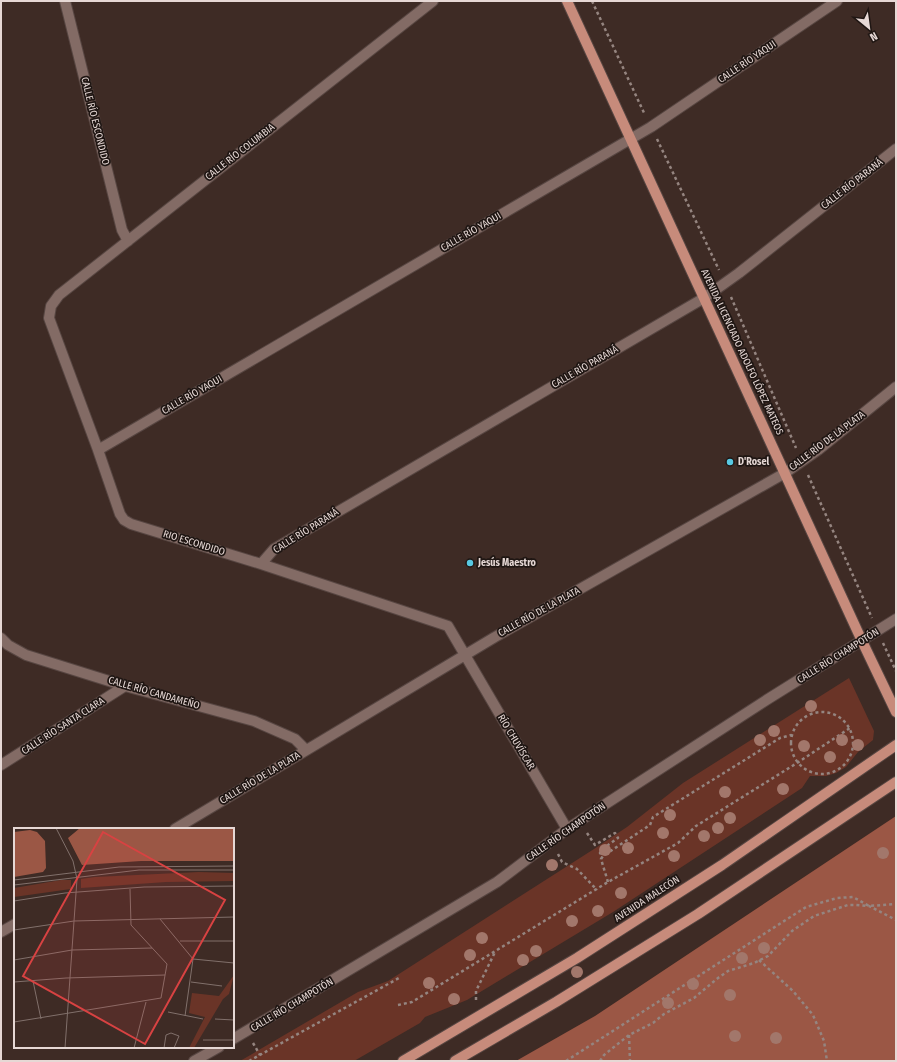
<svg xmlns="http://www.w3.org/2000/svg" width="897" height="1062" viewBox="0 0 897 1062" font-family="'Fira Sans Condensed',sans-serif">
	<rect width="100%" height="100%" fill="#3e2b25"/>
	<!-- green -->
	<path fill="#6a3427" d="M849 678 874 731 873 740 858 752 846 767 836 773 826 776H810L802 788 613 912 467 1000 425 1017 420 1023 354 1061H240L358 992 388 981 594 849 627 827 683 783Z"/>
	<!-- water -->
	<path fill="#9b5745" d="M896 816V1061H516L595 1016Z"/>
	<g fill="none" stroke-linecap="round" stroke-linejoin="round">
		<!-- minor casing -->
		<g stroke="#574642" stroke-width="12">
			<path id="minor" d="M65 1 122 230 128 241
				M433 1 59 295 51 306 49 318 98 450 120 514 124 520 131 524 261 564 448 626 567 829
				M98 450 651 127 837 1
				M261 564 274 549 704 298 739 273 896 149
				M1 638 8 645 26 655 125 686 254 721 295 739 306 750
				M1 765 125 686
				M175 829 495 637 785 473 818 450 896 387
				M1 932 15 924
				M233 1039 497 882 567 829 768 699 896 619
				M194 1061 219 1047"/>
		</g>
		<!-- primary casing -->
		<g stroke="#574642" stroke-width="12">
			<path id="primary" d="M567 1 862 641 896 712
				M403 1061 577 958 722 865 896 745
				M455 1061 556 1002 698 914 896 782"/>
		</g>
		<!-- path -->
		<path stroke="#958580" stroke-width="2.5" stroke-dasharray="3 3" stroke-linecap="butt" d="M592 1 645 115
			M657 139 719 270
			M731 297 796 448
			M808 475 872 618
			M883 643 896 671
			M791 743a31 31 0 1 1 62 0a31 31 0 1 1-62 0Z
			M587 833 595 845 615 833 618 838 601 850 600 853 603 856
			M558 854 562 862 577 869 597 890
			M608 882 601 859 603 856 650 825 653 817 780 738 791 735
			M759 960 793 991 813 1015 824 1041 827 1061
			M476 1000V991L495 952
			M398 1005 412 1002 608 882 678 843 696 826 797 763 850 728
			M629 1035 630 1061
			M253 1043 260 1055
			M249 1061 399 978
			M566 1061 806 907 837 898 853 897 869 906 896 904
			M600 1061 604 1055 629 1035 653 1023 664 1014 694 998 718 978 728 971 754 963 768 956 792 931 814 916 848 905H856L869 906 896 920"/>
		<!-- minor -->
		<use href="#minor" stroke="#836b65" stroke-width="10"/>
		<!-- primary -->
		<use href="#primary" stroke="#c78b7b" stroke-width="10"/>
	</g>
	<!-- trees -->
	<g fill="#a2776b">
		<circle cx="811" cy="706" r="6"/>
		<circle cx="774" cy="731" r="6"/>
		<circle cx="760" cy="740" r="6"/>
		<circle cx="842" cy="740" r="6"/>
		<circle cx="858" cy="745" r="6"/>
		<circle cx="804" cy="746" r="6"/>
		<circle cx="830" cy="757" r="6"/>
		<circle cx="783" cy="789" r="6"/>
		<circle cx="725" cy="792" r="6"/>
		<circle cx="670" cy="815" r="6"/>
		<circle cx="730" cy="818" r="6"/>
		<circle cx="718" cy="828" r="6"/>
		<circle cx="663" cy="833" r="6"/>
		<circle cx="704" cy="836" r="6"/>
		<circle cx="628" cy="848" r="6"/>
		<circle cx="605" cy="850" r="6"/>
		<circle cx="883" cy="853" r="6"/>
		<circle cx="674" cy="856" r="6"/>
		<circle cx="552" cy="865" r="6"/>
		<circle cx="621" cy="893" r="6"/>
		<circle cx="598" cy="911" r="6"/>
		<circle cx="572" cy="921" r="6"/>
		<circle cx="482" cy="938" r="6"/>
		<circle cx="764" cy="948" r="6"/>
		<circle cx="536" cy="951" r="6"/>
		<circle cx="470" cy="955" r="6"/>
		<circle cx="742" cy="958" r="6"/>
		<circle cx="523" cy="960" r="6"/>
		<circle cx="577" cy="972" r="6"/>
		<circle cx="429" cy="983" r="6"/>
		<circle cx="693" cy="984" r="6"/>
		<circle cx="730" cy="995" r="6"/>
		<circle cx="454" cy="999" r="6"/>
		<circle cx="668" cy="1003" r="6"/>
		<circle cx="735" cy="1036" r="6"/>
		<circle cx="776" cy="1038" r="6"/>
	</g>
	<!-- markers -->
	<g fill="#58c9e3" stroke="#1f1613" stroke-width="1.5">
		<circle cx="730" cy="462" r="4"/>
		<circle cx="470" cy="563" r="4"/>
	</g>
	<g text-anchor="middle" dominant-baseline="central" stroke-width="3.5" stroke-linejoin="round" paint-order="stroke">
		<!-- street labels -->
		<g font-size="10" fill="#e6d8d5" stroke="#1f1613">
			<text transform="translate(747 62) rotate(-34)">CALLE RÍO YAQUI</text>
			<text transform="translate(95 121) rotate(76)">CALLE RÍO ESCONDIDO</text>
			<text transform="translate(240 152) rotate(-38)">CALLE RÍO COLUMBIA</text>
			<text transform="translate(852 184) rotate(-38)">CALLE RÍO PARANÁ</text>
			<text transform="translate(471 232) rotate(-30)">CALLE RÍO YAQUI</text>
			<text transform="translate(742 352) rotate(65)">AVENIDA LICENCIADO ADOLFO LÓPEZ MATEOS</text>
			<text transform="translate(585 367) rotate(-30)">CALLE RÍO PARANÁ</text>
			<text transform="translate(192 395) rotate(-30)">CALLE RÍO YAQUI</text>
			<text transform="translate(827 441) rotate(-37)">CALLE RÍO DE LA PLATA</text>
			<text transform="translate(306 531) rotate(-32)">CALLE RÍO PARANÁ</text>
			<text transform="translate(194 543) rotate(17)">RIO ESCONDIDO</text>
			<text transform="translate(539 612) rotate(-29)">CALLE RÍO DE LA PLATA</text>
			<text transform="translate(838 656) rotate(-32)">CALLE RÍO CHAMPOTÓN</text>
			<text transform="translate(154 693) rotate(16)">CALLE RÍO CANDAMEÑO</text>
			<text transform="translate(63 726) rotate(-33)">CALLE RÍO SANTA CLARA</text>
			<text transform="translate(516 742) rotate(59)">RÍO CHUVÍSCAR</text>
			<text transform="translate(260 778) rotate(-31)">CALLE RÍO DE LA PLATA</text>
			<text transform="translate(566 832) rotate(-35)">CALLE RÍO CHAMPOTÓN</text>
			<text transform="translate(647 899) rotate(-33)">AVENIDA MALECÓN</text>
			<text transform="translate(292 1005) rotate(-31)">CALLE RÍO CHAMPOTÓN</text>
		</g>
		<!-- poi labels -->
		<g font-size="10" font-weight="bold" fill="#e6d8d5" stroke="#1f1613" text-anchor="start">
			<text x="738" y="462">D'Rosel</text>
			<text x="478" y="563">Jesús Maestro</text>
		</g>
	</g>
	<!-- overview -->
	<g transform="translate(14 828)">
		<rect width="220" height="220" fill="#3e2b25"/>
		<path d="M185 44 220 45V53L152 54 67 60V51L81 49ZM47 52H57V61L0 69V60ZM220 147 215 166 209 171 180 220H175L191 189 175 185 178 165 205 168Z" fill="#6a3427"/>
		<path d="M66 0H220V33H127L68 37 54 10ZM16 2 23 4 31 13 32 40 29 44 0 49V4Z" fill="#9b5745"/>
		<path fill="none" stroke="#81706b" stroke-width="1" d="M42 0 59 33 63 51 51 220M0 52 105 39 220 38M0 57 125 42H220M0 73 51 65 130 59 220 58M146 91 179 131 171 188M0 102 60 93 220 89M166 113H220M179 131 220 135M0 132 58 122 138 120M19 153 27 191M0 154 52 150 151 147M177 154 208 158M154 184 189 191M201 191 220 192M0 194 147 170 153 136 117 97 116 61M189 212H220M120 220 132 174M150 220 152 207 157 205 165 208 160 220"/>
		<path fill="#d84242" fill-opacity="0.15" stroke="#d84242" stroke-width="2" d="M89 4 211 72 131 216 9 148Z"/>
		<rect width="220" height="220" fill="none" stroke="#e6d8d5" stroke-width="2"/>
	</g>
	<!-- border -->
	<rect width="897" height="1062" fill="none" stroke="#e6d8d5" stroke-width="4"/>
	<!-- north arrow -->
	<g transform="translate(869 28) rotate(151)" stroke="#1f1613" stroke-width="3" paint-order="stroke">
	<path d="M0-3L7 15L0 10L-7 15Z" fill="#e6d8d5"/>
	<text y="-6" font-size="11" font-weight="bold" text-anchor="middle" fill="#e6d8d5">N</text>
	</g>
</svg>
